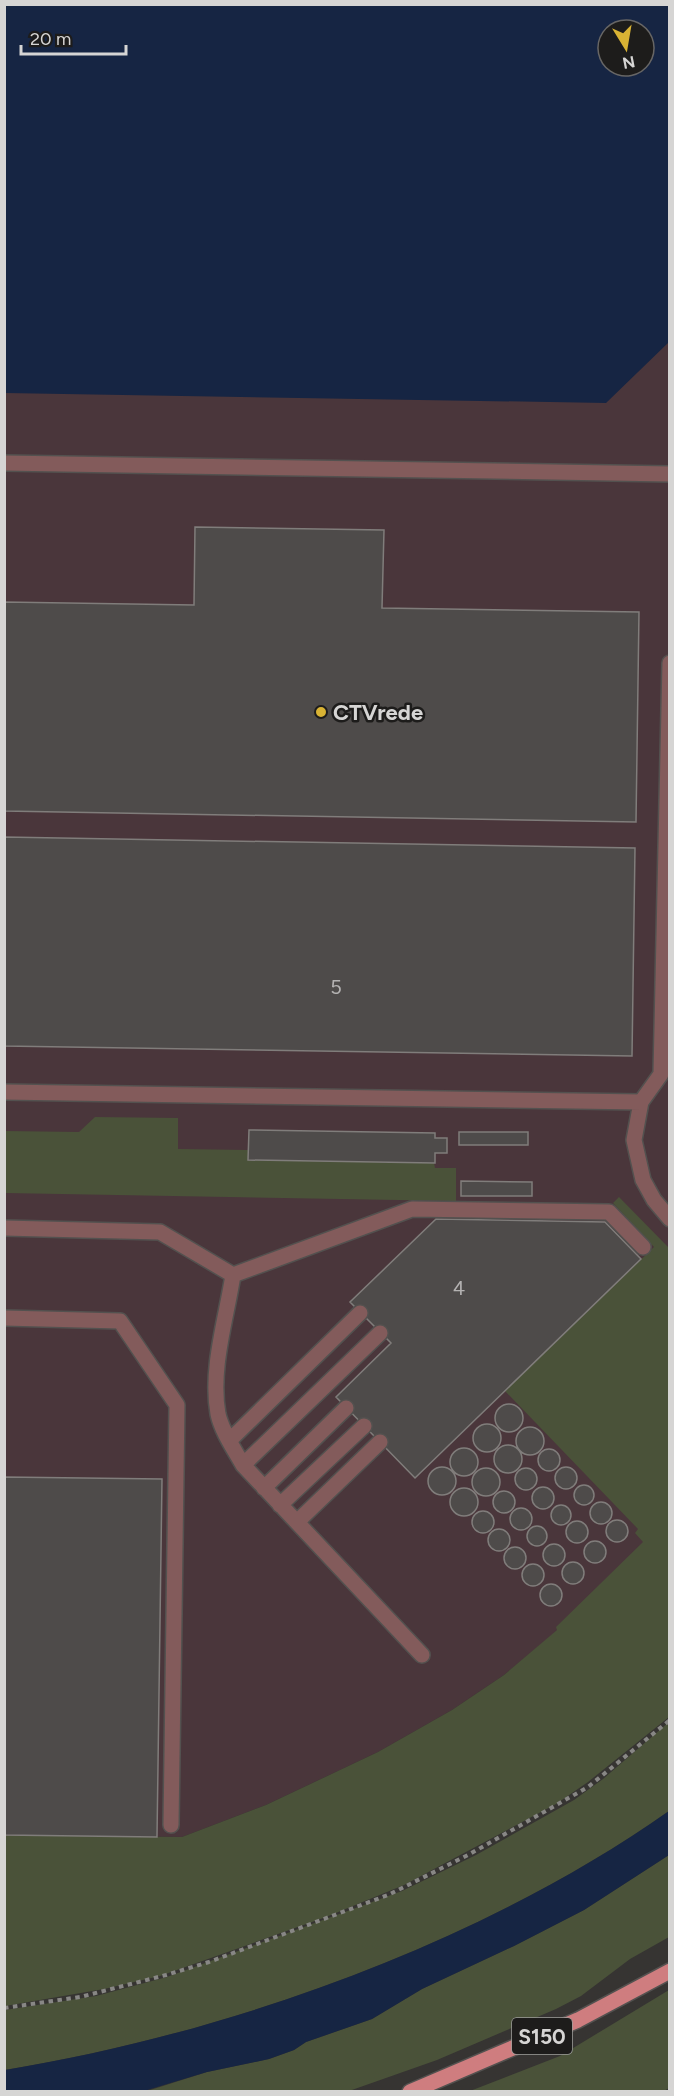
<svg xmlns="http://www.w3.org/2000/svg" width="674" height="2096" viewBox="0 0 674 2096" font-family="Figtree,sans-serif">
	<rect width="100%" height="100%" fill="#363432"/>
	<!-- industrial -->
	<path fill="#4a363b" d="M5 194 669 207V1537L504 1675 452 1710 378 1752 266 1805 182 1837 5 1835Z"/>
	<!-- green -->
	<path fill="#4a5239" d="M95 1117 178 1118V1149L248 1150V1160L434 1163 435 1168H456V1201L5 1193V1131L79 1132Z
		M619 1197 669 1248V1717L588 1782 556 1804 404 1885 326 1917 160 1976 104 1989 5 2006 4 1835 182 1837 266 1805 378 1752 452 1710 504 1675 557 1630 556 1627 643 1542 635 1533 638 1529 505 1391 654 1247 613 1203Z
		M669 1722V1811C482 1943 230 2033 5 2070V2010L96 1996 167 1977 402 1891 476 1855 574 1800 603 1779Z
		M669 1855V1937L630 1959 581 1996 556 2009 437 2060 349 2091 144 2092 207 2072 269 2059 294 2050 306 2042 372 2019 422 1989 514 1946 584 1910Z
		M669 1990V2088L662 2092 470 2091 560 2056Z"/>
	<!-- water -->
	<path fill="#162543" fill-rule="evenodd" d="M5 4 669 5V342L606 403 5 393ZM608 30H644V66H608Z
		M669 1811V1855L584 1910 514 1946 422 1989 372 2019 306 2042 294 2050 269 2059 207 2072 144 2091H5V2070C230 2033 482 1943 669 1811Z"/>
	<!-- building -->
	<path fill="#4e4b4a" stroke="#807d7b" stroke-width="1.5" d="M195 527 384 530 382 608 639 612 636 822 4 811V602L194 605Z
		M4 837 635 848 632 1056 4 1046Z
		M249 1130 435 1133V1138H447V1153H435V1163L248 1160Z
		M459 1132H528V1145H459Z
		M461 1181 532 1182V1196H461Z
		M436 1219 605 1222 641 1259 415 1478 336 1397 391 1343 350 1302Z
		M495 1418a14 14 0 1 1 28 0a14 14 0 1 1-28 0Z
		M473 1438a14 14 0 1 1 28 0a14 14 0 1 1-28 0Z
		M516 1441a14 14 0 1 1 28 0a14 14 0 1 1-28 0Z
		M494 1459a14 14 0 1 1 28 0a14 14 0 1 1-28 0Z
		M450 1462a14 14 0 1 1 28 0a14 14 0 1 1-28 0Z
		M538 1460a11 11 0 1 1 22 0a11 11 0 1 1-22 0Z
		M428 1481a14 14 0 1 1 28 0a14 14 0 1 1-28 0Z
		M555 1478a11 11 0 1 1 22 0a11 11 0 1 1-22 0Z
		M472 1482a14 14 0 1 1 28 0a14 14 0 1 1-28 0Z
		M515 1479a11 11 0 1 1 22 0a11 11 0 1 1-22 0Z
		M4 1477 162 1479 157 1837 4 1835Z
		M574 1495a10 10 0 1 1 20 0a10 10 0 1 1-20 0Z
		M532 1498a11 11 0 1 1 22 0a11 11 0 1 1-22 0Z
		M450 1502a14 14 0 1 1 28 0a14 14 0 1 1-28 0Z
		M493 1502a11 11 0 1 1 22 0a11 11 0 1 1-22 0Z
		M590 1513a11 11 0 1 1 22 0a11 11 0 1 1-22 0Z
		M551 1515a10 10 0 1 1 20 0a10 10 0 1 1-20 0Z
		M510 1519a11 11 0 1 1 22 0a11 11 0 1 1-22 0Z
		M472 1522a11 11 0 1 1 22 0a11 11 0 1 1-22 0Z
		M606 1531a11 11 0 1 1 22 0a11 11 0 1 1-22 0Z
		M566 1532a11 11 0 1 1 22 0a11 11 0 1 1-22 0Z
		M527 1536a10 10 0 1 1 20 0a10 10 0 1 1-20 0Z
		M488 1540a11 11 0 1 1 22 0a11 11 0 1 1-22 0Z
		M584 1552a11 11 0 1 1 22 0a11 11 0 1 1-22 0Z
		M543 1555a11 11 0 1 1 22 0a11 11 0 1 1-22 0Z
		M504 1558a11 11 0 1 1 22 0a11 11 0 1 1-22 0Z
		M562 1573a11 11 0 1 1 22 0a11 11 0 1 1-22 0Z
		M522 1575a11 11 0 1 1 22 0a11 11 0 1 1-22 0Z
		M540 1595a11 11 0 1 1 22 0a11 11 0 1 1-22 0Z"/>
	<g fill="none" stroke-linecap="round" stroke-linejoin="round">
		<!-- service casing -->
		<g stroke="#53514f" stroke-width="18">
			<path id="service" d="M4 463 670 474
				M670 663 661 1074 641 1102 634 1140 643 1180 654 1200 670 1219
				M4 1092 641 1102
				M4 1228 160 1232 233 1275C226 1320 210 1369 218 1414 222 1432 234 1449 243 1465L422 1655
				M233 1275 412 1209 609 1212 643 1247
				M4 1318 120 1321 177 1405 171 1825
				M229 1441 360 1313
				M243 1465 380 1333
				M264 1488 346 1408
				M280 1505 364 1426
				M297 1522 380 1442"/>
		</g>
		<!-- primary casing -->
		<g stroke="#53514f" stroke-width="18">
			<path id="primary" d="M410 2092 578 2020 670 1971"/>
		</g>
		<!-- path -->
		<path stroke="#888785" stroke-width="4" stroke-dasharray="4.5 4.5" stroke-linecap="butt" d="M4 2008 80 1997 166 1975 209 1962 388 1895 468 1855 588 1787 670 1720"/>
		<!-- service -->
		<use href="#service" stroke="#835b5b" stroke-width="15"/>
		<!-- primary -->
		<use href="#primary" stroke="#cf7d7f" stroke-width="15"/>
	</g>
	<!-- markers -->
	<circle fill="#d9b334" stroke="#1d1c1b" stroke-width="2" cx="321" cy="712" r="6"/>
	<g text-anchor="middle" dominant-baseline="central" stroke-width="5" stroke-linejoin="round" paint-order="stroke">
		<!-- number labels -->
		<g font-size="20" fill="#b4b2b2">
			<text x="336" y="987">5</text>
			<text x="459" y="1288">4</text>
		</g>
		<!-- shield labels -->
		<rect fill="#1d1c1b" stroke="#9e9e9c" stroke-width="1.5" x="512" y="2018" width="60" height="36" rx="4.5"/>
		<g font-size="21" font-weight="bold" fill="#d6d5d4">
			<text x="542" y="2036">S150</text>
		</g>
		<!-- poi labels -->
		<g font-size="22" font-weight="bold" fill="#d6d5d4" stroke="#1d1c1b" text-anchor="start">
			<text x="333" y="712">CTVrede</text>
		</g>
	</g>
	<!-- border -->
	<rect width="674" height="2096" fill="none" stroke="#d6d5d4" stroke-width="12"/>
	<!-- north arrow -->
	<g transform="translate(626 48) rotate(169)"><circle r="28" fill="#1d1c1b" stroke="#676665" stroke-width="1.5"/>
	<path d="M0-4.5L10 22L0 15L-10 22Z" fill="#d9b334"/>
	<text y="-9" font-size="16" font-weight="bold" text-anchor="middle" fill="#d6d5d4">N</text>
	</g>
	<!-- scale -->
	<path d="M21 45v9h105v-9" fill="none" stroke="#d6d5d4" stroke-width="3"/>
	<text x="30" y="45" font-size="18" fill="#d6d5d4" stroke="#1d1c1b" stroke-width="4.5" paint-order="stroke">20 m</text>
</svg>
